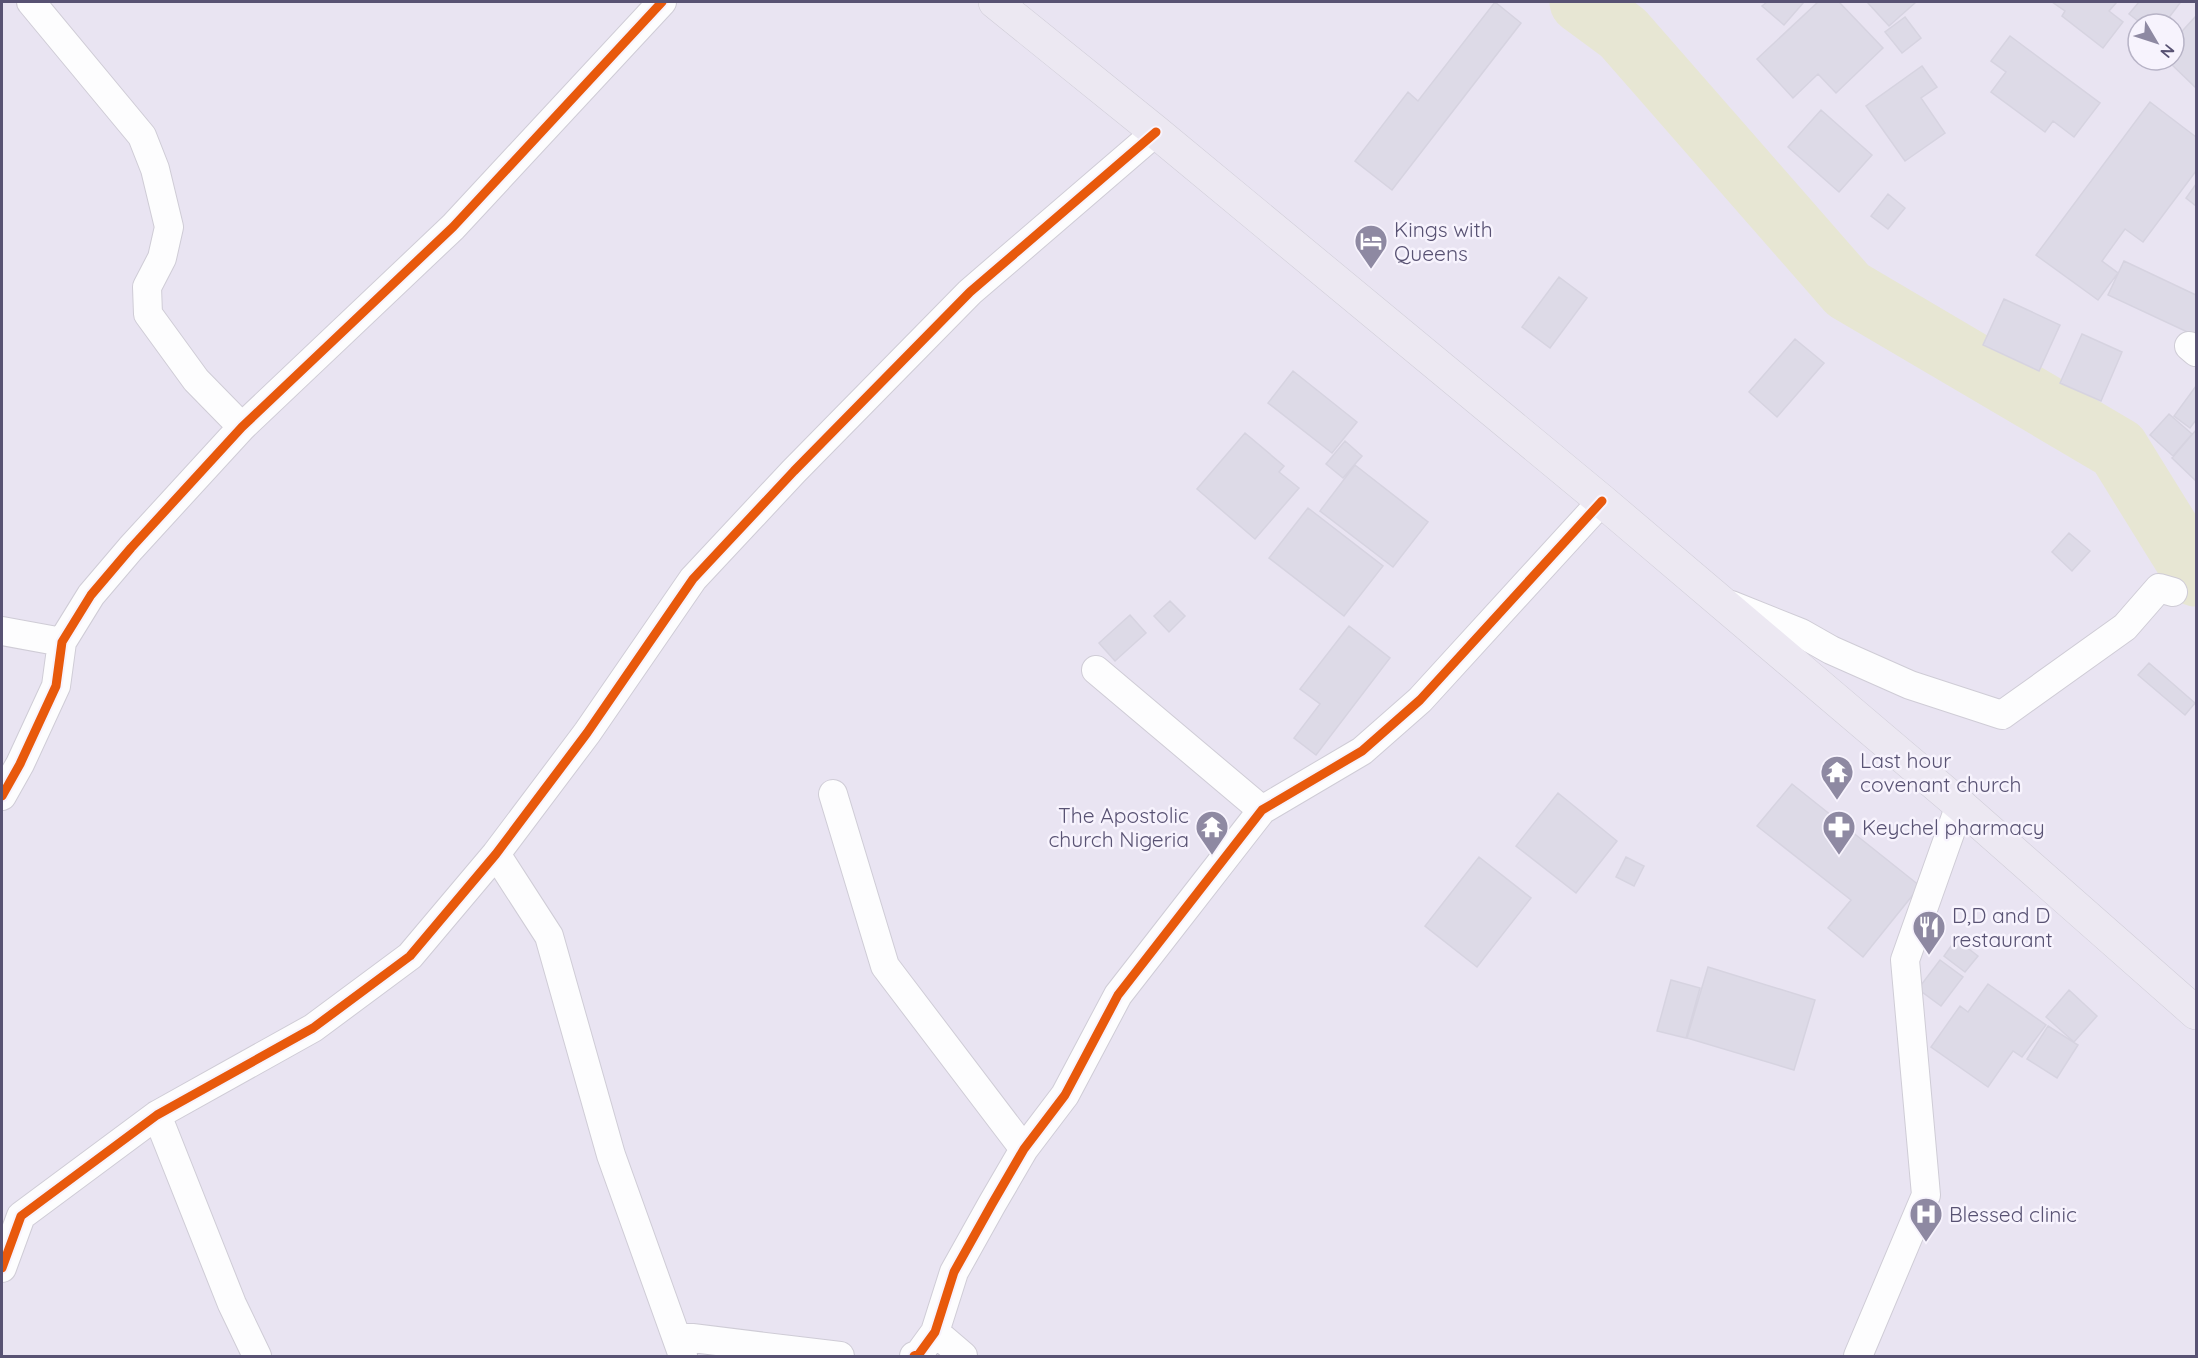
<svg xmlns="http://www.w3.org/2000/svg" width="2198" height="1358" viewBox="0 0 2198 1358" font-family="Quicksand,sans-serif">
	<rect width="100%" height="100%" fill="#f3f0f8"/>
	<!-- residential -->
	<path fill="#e9e4f2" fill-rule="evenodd" d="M2 2H2196V1356H2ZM2138 24H2174V60H2138Z"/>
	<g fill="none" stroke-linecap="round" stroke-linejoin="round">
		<!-- river -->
		<path stroke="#e7e6d3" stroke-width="63" d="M1581 2 1623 33 1848 290 2118 449 2196 575"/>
	</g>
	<!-- building -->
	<path fill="#dddae7" stroke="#d6d3e0" stroke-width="1.5" d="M1495 2 1521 23 1392 190 1355 161 1408 92 1418 101Z
		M1767 2H1804L1784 25 1762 6Z
		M1818 2H1839L1883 48 1836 93 1818 74 1793 98 1757 59Z
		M1867 2H1916L1889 26Z
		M2052 2H2117L2109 11 2123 22 2103 48 2062 16 2065 11Z
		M2139 2H2178L2180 3 2164 24H2142L2129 14Z
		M2196 16V88L2167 60H2174V40Z
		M1905 17 1921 38 1902 53 1885 32Z
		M2010 36 2100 103 2074 137 2053 121 2045 132 1991 92 2006 72 1991 61Z
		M1922 66 1937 87 1921 98 1945 133 1905 161 1866 106Z
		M2150 102 2196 137V171L2143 242 2125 229 2102 261 2118 273 2098 300 2036 255Z
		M1821 110 1872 155 1839 192 1788 147Z
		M2196 184V206L2186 198Z
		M1888 194 1905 208 1888 229 1871 216Z
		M2124 261 2196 295V336L2108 295Z
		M1559 277 1587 298 1550 348 1522 327Z
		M2004 299 2060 325 2039 371 1983 345Z
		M2082 334 2122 352 2101 401 2060 383Z
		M1795 339 1824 363 1777 417 1749 392Z
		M1293 371 1357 422 1332 453 1268 403Z
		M2196 386V420L2190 428 2174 416Z
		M2169 414 2192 434 2173 456 2150 435Z
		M2196 430V481L2172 458Z
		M1245 433 1284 466 1279 472 1299 488 1255 539 1197 489Z
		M1345 441 1362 456 1343 478 1326 464Z
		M1355 465 1428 522 1393 567 1320 511Z
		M1308 508 1383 566 1344 616 1269 558Z
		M2069 533 2090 551 2072 571 2052 552Z
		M1170 601 1185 616 1169 632 1154 616Z
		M1130 615 1146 633 1115 661 1099 643Z
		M1349 626 1390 658 1316 755 1294 738 1320 704 1300 689Z
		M2149 663 2195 703 2185 715 2138 675Z
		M1792 784 1920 886 1863 957 1828 928 1851 900 1757 826Z
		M1558 793 1617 841 1576 893 1516 846Z
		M1479 857 1531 898 1477 967 1425 926Z
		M1626 857 1644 866 1634 886 1616 877Z
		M1956 939 1978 956 1965 972 1944 956Z
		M1940 960 1963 977 1941 1006 1918 989Z
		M1708 967 1815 1000 1794 1070 1687 1038Z
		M1671 980 1700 988 1686 1038 1657 1031Z
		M1988 984 2046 1025 2022 1057 2013 1051 1988 1087 1931 1047 1960 1006 1968 1012Z
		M2069 990 2097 1016 2074 1042 2046 1017Z
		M2048 1026 2078 1045 2057 1078 2027 1059Z"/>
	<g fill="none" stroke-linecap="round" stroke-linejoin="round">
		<!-- minor casing -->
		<g stroke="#cfccd6" stroke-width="30">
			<path id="minor" d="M31 2 142 136 155 169 169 227 162 258 147 287 148 314 196 380 242 427
				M2189 346 2196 352
				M1731 605 1801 633 1831 650 1910 685 2002 715 2125 627 2159 588 2173 592
				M2 631 62 642
				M1096 670 1262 810
				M833 794 885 966 1024 1149
				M2 796 20 764 56 686 62 642 91 595 131 548 242 427 453 227 662 2
				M496 854 549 936 611 1155 683 1356
				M157 1115 232 1304 257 1356
				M2 1268 21 1216 157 1115 313 1028 410 956 496 854 587 733 693 579 794 471 970 292 1156 132
				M935 1332 963 1356
				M676 1336 840 1356
				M914 1356 919 1354 935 1332 954 1272 992 1204 1024 1149 1065 1095 1118 995 1262 810 1362 751 1420 700 1602 501
				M1858 1356 1926 1195 1905 960 1960 805"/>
		</g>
		<!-- primary casing -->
		<g stroke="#d0cdd8" stroke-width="34">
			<path id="primary" d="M995 2 1156 132 1602 501 1960 805 2196 1013"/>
		</g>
		<!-- minor -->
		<use href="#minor" stroke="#fdfdfe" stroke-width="28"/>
		<!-- primary -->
		<use href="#primary" stroke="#ece8f2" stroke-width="33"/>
		<!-- cycleway casing -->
		<g stroke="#f7f3fd" stroke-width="13">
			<path id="cycleway" d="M2 796 20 764 56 686 62 642 91 595 131 548 242 427 453 227 662 2
				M2 1268 21 1216 157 1115 313 1028 410 956 496 854 587 733 693 579 794 471 970 292 1156 132
				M914 1356 919 1354 935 1332 954 1272 992 1204 1024 1149 1065 1095 1118 995 1262 810 1362 751 1420 700 1602 501"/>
		</g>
		<!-- cycleway -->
		<use href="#cycleway" stroke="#e8590c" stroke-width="9"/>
	</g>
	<!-- icons -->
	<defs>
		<g id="hotel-pin" transform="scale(1.725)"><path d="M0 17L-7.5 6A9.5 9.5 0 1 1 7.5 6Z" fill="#8e89a2" stroke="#f7f3fd"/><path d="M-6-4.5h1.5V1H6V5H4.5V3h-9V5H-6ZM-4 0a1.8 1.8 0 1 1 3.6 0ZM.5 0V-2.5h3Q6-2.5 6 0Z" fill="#fff"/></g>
		<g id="temple-pin" transform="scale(1.725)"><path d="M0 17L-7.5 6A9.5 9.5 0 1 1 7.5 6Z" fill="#8e89a2" stroke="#f7f3fd"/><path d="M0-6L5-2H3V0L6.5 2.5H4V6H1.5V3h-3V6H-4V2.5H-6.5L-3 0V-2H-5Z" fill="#fff"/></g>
		<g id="pharmacy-pin" transform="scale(1.725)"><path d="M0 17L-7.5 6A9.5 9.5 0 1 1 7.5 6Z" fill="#8e89a2" stroke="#f7f3fd"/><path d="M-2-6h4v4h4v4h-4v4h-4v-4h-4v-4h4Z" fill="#fff"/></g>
		<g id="restaurant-pin" transform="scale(1.725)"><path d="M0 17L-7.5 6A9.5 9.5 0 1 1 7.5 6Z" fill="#8e89a2" stroke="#f7f3fd"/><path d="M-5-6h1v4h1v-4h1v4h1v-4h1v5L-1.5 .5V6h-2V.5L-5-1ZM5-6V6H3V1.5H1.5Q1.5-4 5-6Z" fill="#fff"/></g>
		<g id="hospital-pin" transform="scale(1.725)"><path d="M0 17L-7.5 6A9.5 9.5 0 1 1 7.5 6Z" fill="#8e89a2" stroke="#f7f3fd"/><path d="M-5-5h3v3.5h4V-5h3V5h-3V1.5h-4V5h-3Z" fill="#fff"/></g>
	</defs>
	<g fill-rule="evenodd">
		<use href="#hotel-pin" x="1371" y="241"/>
		<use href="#temple-pin" x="1837" y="772"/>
		<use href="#temple-pin" x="1212" y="827"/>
		<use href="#pharmacy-pin" x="1839" y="827"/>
		<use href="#restaurant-pin" x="1929" y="927"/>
		<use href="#hospital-pin" x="1926" y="1214"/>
	</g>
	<g text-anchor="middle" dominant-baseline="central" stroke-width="5" stroke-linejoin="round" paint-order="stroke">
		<!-- poi labels -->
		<g font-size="21" fill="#585273" stroke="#f7f3fd" text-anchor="start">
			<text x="1394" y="229">Kings with<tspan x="1394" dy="24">Queens</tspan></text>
			<text x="1860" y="760">Last hour<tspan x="1860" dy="24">covenant church</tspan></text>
			<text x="1189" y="815" text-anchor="end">The Apostolic<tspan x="1189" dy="24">church Nigeria</tspan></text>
			<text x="1862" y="827">Keychel pharmacy</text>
			<text x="1952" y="915">D,D and D<tspan x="1952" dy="24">restaurant</tspan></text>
			<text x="1949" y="1214">Blessed clinic</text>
		</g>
	</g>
	<!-- border -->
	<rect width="2198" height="1358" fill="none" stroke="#585273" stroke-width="6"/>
	<!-- north arrow -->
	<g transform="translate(2156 42) rotate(129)"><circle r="28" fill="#f7f3fd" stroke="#b7b3c6" stroke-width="1.5"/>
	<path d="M0-4.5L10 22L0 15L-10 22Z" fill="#8e89a2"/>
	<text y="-9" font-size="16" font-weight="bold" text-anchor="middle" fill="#585273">N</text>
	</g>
</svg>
